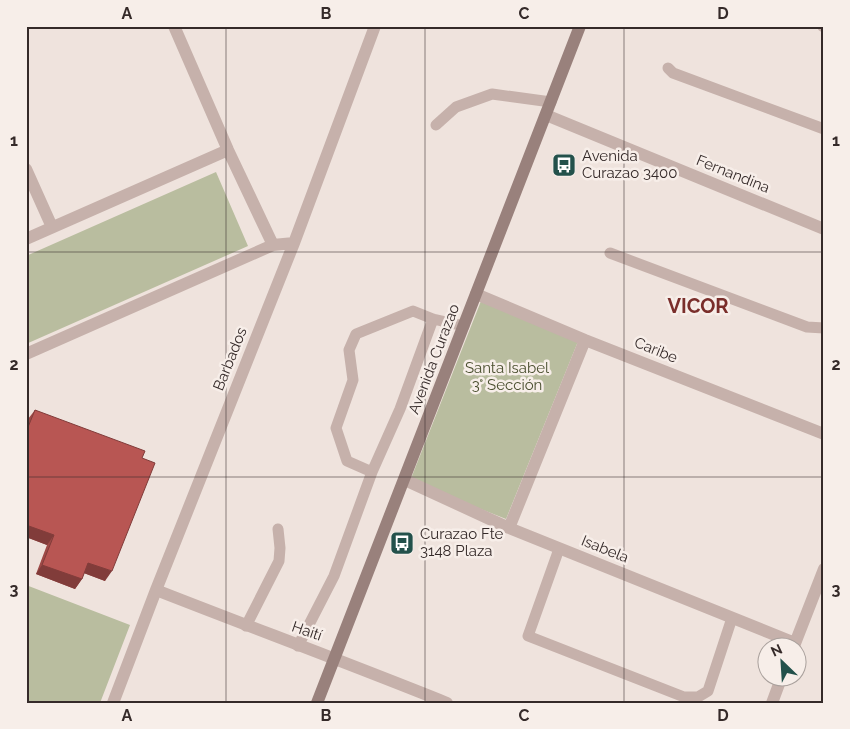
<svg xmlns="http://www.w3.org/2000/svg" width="850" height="729" viewBox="0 0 850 729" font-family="Raleway,sans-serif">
	<rect width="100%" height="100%" fill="#efe3dd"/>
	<!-- green -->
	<path fill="#b9bd9f" d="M216 172 248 246 26 344V256Z
		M481 301 579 339 506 519 410 481Z
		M26 585 130 625 100 703H26Z"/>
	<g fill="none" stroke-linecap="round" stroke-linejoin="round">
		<!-- lane -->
		<path stroke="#c6b1ab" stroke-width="11" d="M668 68 673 73 824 129
			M436 125 456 107 492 94 551 102
			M610 253 807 327 824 328
			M372 472 347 461 336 428 353 380 349 350 356 334 413 311 433 319 464 326
			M559 549 528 636 684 697H698L708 691 732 618
			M246 626 279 561 280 548 278 529
			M298 646 334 576 372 472 400 409 433 319"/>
		<!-- street -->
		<path stroke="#c6b1ab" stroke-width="12" d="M174 26 228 150 273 245
			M823 26H824
			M546 115 824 229
			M26 169 52 227
			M26 239 228 150
			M476 294 585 340 824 434
			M26 354 273 245 294 243
			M405 480 509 528 795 643
			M509 528 585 340
			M156 590C253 628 350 664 447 703
			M794 646 824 569
			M113 703 156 590 294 243 375 26
			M772 703 782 676"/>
		<!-- secondary -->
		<path stroke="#99817c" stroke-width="12" d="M317 703 580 26"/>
	</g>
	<!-- wall -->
	<path fill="#9e4a47" d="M35 410 142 458 105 581 84 573 82 579 75 589 36 574 47 545 26 537V424L28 419Z"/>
	<!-- shaded-wall -->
	<path fill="#813c3a" d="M26 525 54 535 47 545 26 537Z
		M88 563 112 571 105 581 81 572Z
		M42 565 82 579 75 589 36 574Z"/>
	<!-- building -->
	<path fill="#b85653" stroke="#813c3a" d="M35 410 145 451 142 458 155 463 112 571 88 563 82 579 42 565 54 535 26 525V432Z"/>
	<!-- grid -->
	<path fill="none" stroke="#352a29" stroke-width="1" stroke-opacity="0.55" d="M226 26V703M425 26V703M624 26V703M26 252H824M26 477H824"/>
	<!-- icons -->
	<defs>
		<g id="bus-square" transform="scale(1.25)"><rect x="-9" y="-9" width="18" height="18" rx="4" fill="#23514b" stroke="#f7eee9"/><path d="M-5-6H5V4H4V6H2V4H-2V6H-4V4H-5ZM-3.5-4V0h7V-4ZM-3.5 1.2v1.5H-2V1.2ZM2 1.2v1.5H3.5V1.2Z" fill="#fff"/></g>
	</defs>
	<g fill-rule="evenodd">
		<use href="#bus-square" x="564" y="165"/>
		<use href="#bus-square" x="402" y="543"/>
	</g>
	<g text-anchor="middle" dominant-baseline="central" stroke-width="5" stroke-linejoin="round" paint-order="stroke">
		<!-- poi labels -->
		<g font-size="15" fill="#352a29" stroke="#f7eee9" text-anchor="start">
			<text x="582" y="156">Avenida<tspan x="582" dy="17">Curazao 3400</tspan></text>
			<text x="420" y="534">Curazao Fte<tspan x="420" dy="17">3148 Plaza</tspan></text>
		</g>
		<!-- street labels -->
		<g font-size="15" fill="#352a29" stroke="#f7eee9">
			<text transform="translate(733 174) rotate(22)">Fernandina</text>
			<text transform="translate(656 350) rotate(22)">Caribe</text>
			<text transform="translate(230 359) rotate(-68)">Barbados</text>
			<text transform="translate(434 359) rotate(-69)">Avenida Curazao</text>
			<text transform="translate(605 549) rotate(22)">Isabela</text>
			<text transform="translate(307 631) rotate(19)">Haití</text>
		</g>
		<!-- park labels -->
		<g font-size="15" fill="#4b5030" stroke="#f7eee9">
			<text x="507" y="368">Santa Isabel<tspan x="507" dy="17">3° Sección</tspan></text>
		</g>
		<!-- district labels -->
		<g font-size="20" font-weight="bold" fill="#7a2e2b" stroke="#f7eee9">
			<text x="698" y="306">VICOR</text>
		</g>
	</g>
	<!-- border -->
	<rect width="850" height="729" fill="none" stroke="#f7eee9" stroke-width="55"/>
	<!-- north arrow -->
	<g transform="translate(782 662) rotate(335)"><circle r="24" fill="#f7eee9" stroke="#a9a09c"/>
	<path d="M0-4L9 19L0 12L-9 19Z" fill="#23514b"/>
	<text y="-8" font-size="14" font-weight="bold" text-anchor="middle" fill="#352a29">N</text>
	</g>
	<rect x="28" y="28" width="794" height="674" fill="none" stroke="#352a29" stroke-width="2"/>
	<g font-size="16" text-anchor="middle" font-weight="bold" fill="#352a29">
		<text x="127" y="19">A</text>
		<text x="326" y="19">B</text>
		<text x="524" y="19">C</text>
		<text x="723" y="19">D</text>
		<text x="14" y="146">1</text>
		<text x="836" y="146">1</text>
		<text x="14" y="370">2</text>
		<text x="836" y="370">2</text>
		<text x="14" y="595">3</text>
		<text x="836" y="595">3</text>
		<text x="127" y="721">A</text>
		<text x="326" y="721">B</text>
		<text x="524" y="721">C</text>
		<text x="723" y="721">D</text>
	</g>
</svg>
